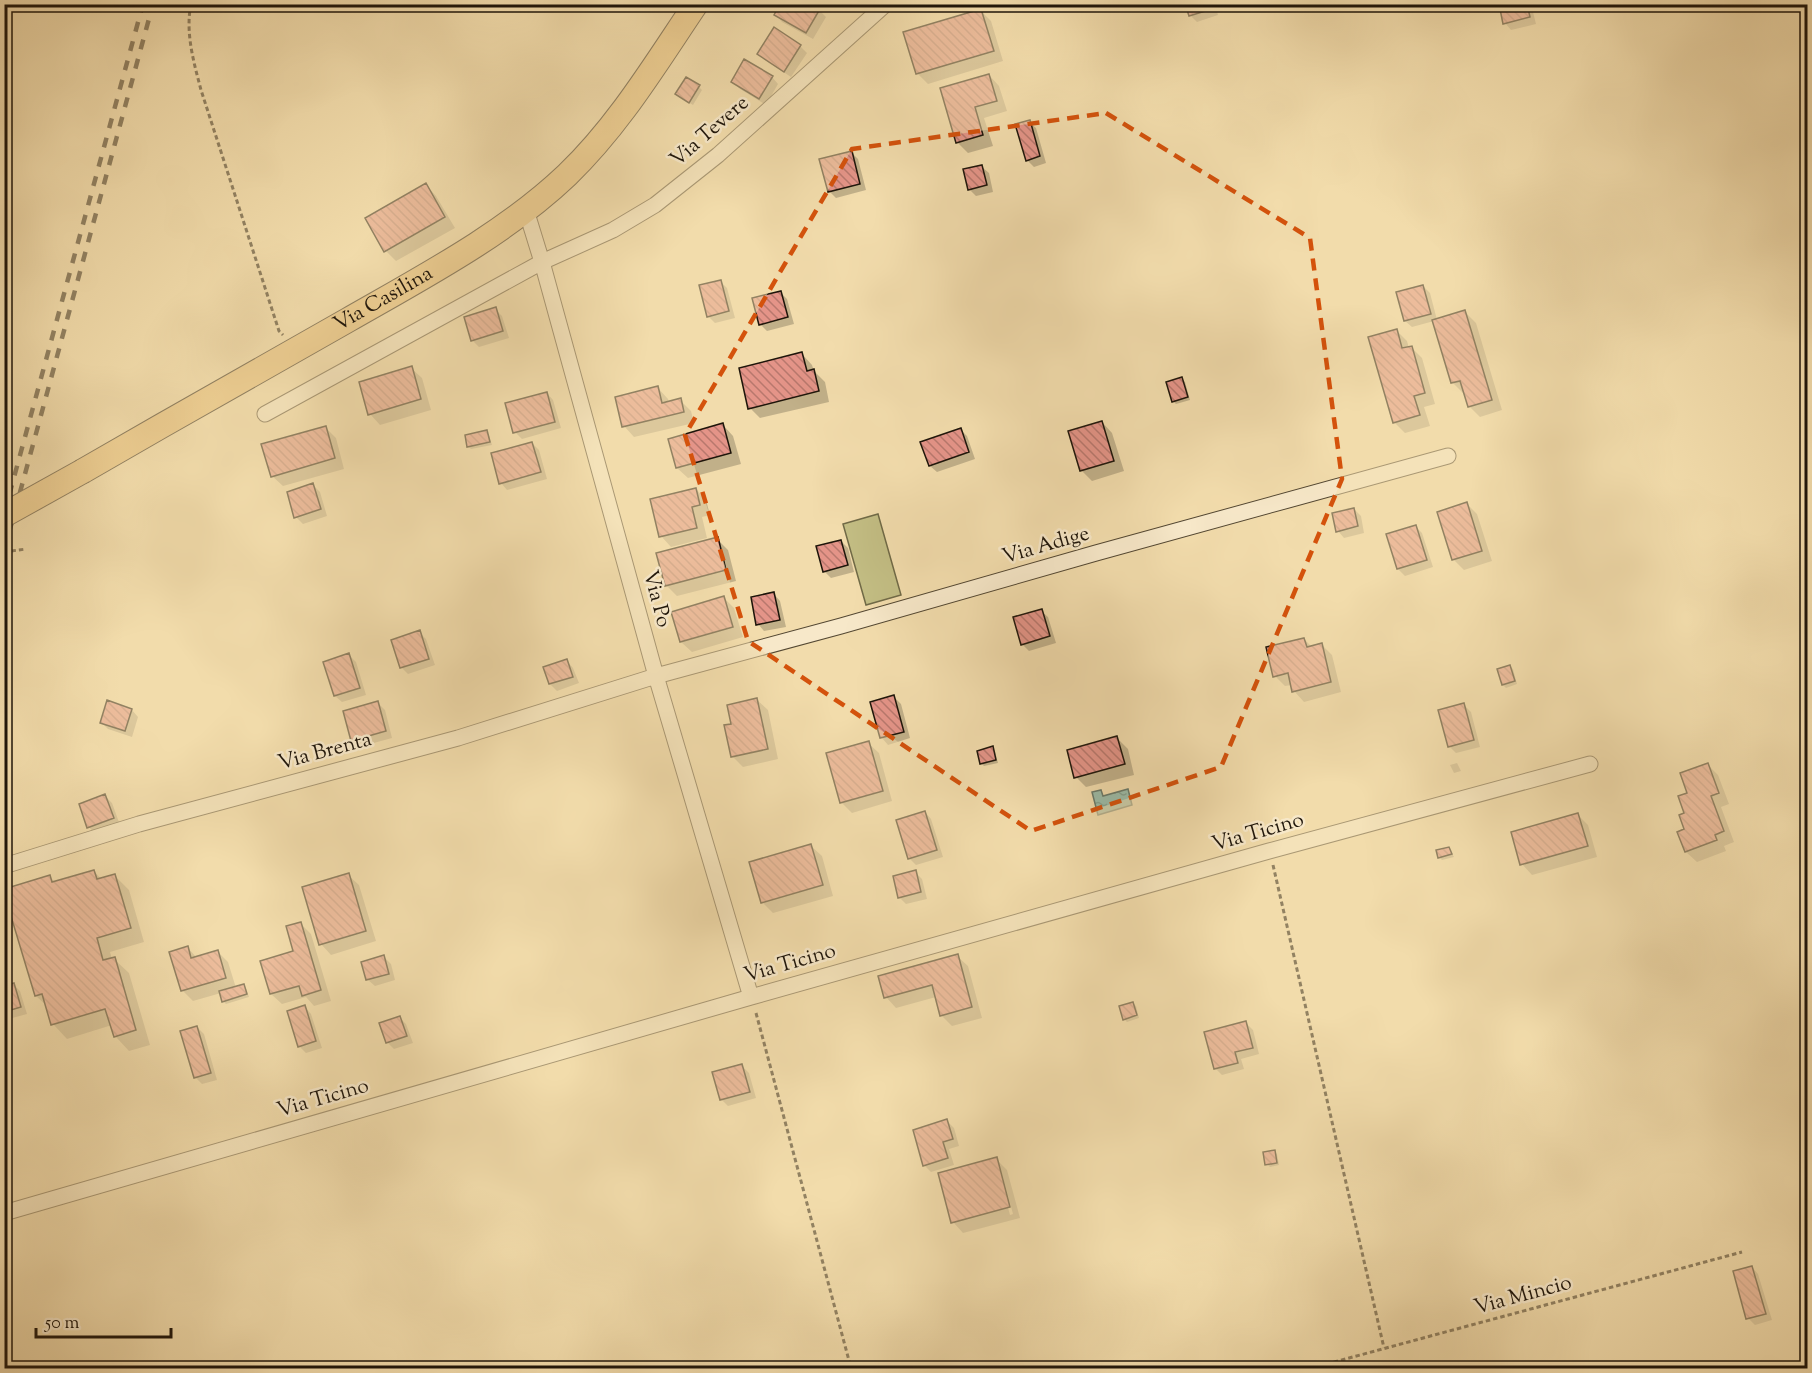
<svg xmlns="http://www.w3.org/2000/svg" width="1812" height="1373" viewBox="0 0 1812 1373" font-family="'Sorts Mill Goudy',serif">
	<defs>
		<pattern id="water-ripples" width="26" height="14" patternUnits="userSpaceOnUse" patternTransform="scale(1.5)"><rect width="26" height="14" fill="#9bbca8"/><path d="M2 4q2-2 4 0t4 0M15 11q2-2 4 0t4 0" fill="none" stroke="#85a18f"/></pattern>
		<pattern id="building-back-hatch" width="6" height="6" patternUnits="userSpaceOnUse" patternTransform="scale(1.5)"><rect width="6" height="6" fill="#e49488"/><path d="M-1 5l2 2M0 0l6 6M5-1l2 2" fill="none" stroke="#b8786d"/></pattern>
	</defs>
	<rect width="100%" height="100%" fill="#f2dcac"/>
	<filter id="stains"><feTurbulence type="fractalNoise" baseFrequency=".00333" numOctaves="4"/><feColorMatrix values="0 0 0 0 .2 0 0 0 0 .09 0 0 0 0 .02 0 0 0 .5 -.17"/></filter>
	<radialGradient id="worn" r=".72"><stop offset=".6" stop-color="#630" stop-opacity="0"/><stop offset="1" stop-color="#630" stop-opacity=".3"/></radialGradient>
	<!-- green -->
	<path fill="#c3be84" stroke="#706a47" stroke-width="1.5" d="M878 514 901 595 866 605 843 524Z"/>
	<!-- water -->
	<path fill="url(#water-ripples)" stroke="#697969" stroke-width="1.5" d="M1128 789 1132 805 1098 815 1092 792 1101 790 1103 796Z"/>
	<!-- shadow -->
	<path fill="#0003" fill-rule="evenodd" d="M1186 4H1215L1218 15 1197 22 1190 15Z
		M1500 4H1531L1536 24 1511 30 1505 23Z
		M819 10 826 17 813 39 782 22 776 15Z
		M981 11 991 21 1003 61 928 84 917 73Z
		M800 46 807 53 791 77 765 60 759 53Z
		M989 75 999 86 1007 111 984 118 993 146 968 153 957 142Z
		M772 77 778 84 766 105 740 89 733 82Z
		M699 87 702 90 693 105 680 97Z
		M1029 122 1036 128 1046 163 1034 167 1027 160Z
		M851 152 858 159 866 190 836 198 829 191Z
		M982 167 989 173 993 192 976 196 969 189Z
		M426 185 436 196 455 228 396 261 386 251Z
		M720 281 727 288 735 318 715 323 708 316Z
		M1423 286 1430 293 1437 320 1465 312 1476 323 1502 410 1480 417 1469 406 1465 392 1463 393 1452 382 1434 321 1412 327 1405 321Z
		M780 292 787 299 794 324 767 331 760 324Z
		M495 309 502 316 509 338 479 347 472 340Z
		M1396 330 1407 341 1409 348 1411 347 1422 358 1435 404 1424 407 1430 426 1405 433 1394 422Z
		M802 354 812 365 814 371 825 382 829 402 760 418 750 408Z
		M411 368 422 378 431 410 380 425 370 414Z
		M1182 379 1185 382 1190 400 1176 404 1173 401Z
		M658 388 668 399 669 403 680 400 691 411 694 423 634 437 624 426Z
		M547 393 553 400 561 428 522 439 515 432Z
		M1102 422 1112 433 1124 471 1092 481 1081 470Z
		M723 425 733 436 741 464 688 478 677 468Z
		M325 427 336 438 344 469 283 486 272 476Z
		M960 429 967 436 975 459 937 472 930 466Z
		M486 432 489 435 492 445 471 449 468 446Z
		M532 443 539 450 547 479 507 490 501 483Z
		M313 485 320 492 327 516 303 524 296 517Z
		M696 489 706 500 710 515 702 517 707 538 671 547 661 536Z
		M1467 504 1477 514 1492 561 1464 570 1453 559Z
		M1354 509 1361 516 1364 533 1344 538 1338 531Z
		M1415 526 1422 533 1433 567 1405 576 1398 569 1387 535Z
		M717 539 728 550 736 581 677 596 666 585Z
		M841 541 848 548 854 572 831 578 824 571Z
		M774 594 780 601 786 627 764 631 758 624Z
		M724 598 734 608 743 637 692 652 681 642Z
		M1041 611 1048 617 1056 643 1029 651 1022 644Z
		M419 632 426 639 435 665 408 674 401 667Z
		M1304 639 1312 647 1322 645 1332 655 1341 692 1304 702 1294 691 1292 685 1285 686 1275 676Z
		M349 655 356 662 366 695 342 702 335 696 325 663Z
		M567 661 573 668 579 683 557 691 550 684 545 668Z
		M1510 666 1513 669 1517 684 1506 688 1503 685Z
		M894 697 901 704 910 738 888 745 882 738 872 703Z
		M757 700 768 710 778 759 743 767 732 756Z
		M378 703 385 710 392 738 359 747 353 740Z
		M1464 705 1471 712 1480 747 1456 753 1449 746Z
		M132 710 138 717 132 737 108 729 101 722Z
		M1117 738 1128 749 1134 775 1086 787 1076 777Z
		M868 743 879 753 892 801 852 813 841 802Z
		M992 748 995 751 998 763 984 766 981 763Z
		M1457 763 1461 771 1454 773 1450 765Z
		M1708 765 1718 775 1729 804 1721 807 1734 842 1724 846 1726 851 1697 862 1686 852 1679 832 1686 830V814L1689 794Z
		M105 796 112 803 120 825 95 834 89 827Z
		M925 812 931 819 943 857 916 865 909 858Z
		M1578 815 1588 825 1597 857 1532 875 1522 864 1513 833Z
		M811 846 822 856 833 896 773 913 763 903Z
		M1449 849 1454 857 1442 860 1439 857Z
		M94 871 102 880 115 876 129 890 144 942 110 952 112 959H114L129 973 150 1045 129 1051 115 1036 112 1025 67 1039 53 1024 48 1007 36 996 50 877 56 883Z
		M915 872 922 879 927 899 906 904 899 897Z
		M348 875 359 885 376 941 331 955 321 944Z
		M4 909 8 925 4 926Z
		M300 923 311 934 331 1001 314 1006 306 997 282 1004 271 994 295 952Z
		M188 948 197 958 217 951 228 962 236 988 243 986 246 988 249 997 226 1004 223 1001 221 993 193 1001 182 990Z
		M957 956 968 966 982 1018 952 1026 941 1015 936 997 896 1008 886 997Z
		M384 957 391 964 395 980 375 986 368 980 363 963Z
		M14 985 20 991 27 1014 5 1020 4 987Z
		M1133 1003 1136 1006 1139 1018 1127 1022 1124 1019Z
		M305 1007 311 1014 322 1048 306 1053 299 1046Z
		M399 1017 406 1024 413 1043 394 1049 387 1042Z
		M1246 1023 1253 1030 1259 1054 1241 1059 1244 1069 1222 1075 1215 1068Z
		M197 1027 204 1034 217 1080 202 1084 195 1077Z
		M742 1066 749 1073 756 1098 728 1106 721 1099Z
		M947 1121 954 1128 959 1146 949 1149 954 1165 931 1172 924 1165Z
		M1274 1151 1277 1154 1279 1165 1270 1167 1267 1164Z
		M996 1159 1007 1170 1020 1218 963 1233 953 1222ZM998 1170H1001L1013 1214 1010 1215Z
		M1752 1267 1758 1274 1772 1320 1755 1325 1748 1318Z"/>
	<!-- building -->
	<path fill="url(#building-back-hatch)" stroke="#1e150a" stroke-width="1.5" d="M780 4H812L820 9 806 33 774 15Z
		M1185 4H1211L1212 9 1189 16Z
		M1499 4H1527L1530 17 1503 24Z
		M981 9 994 51 916 74 903 32Z
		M774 27 801 45 784 72 757 54Z
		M744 59 773 76 759 99 731 82Z
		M989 74 997 101 975 107 983 135 956 143 940 88Z
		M686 77 700 85 689 103 675 94Z
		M1030 120 1040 156 1026 161 1015 124Z
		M852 151 860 184 828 192 819 159Z
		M982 165 987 185 968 190 963 169Z
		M426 183 445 217 384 252 365 218Z
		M721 280 729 311 707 317 699 285Z
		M1423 285 1431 314 1404 321 1396 292Z
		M781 291 788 317 759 325 752 298Z
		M496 307 503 331 471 341 464 317Z
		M1465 310 1492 400 1468 407 1460 381 1451 383 1432 320Z
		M1397 329 1402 348 1412 346 1425 393 1414 396 1420 415 1393 423 1368 337Z
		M802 352 807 371 814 369 819 391 748 409 739 368Z
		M412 366 421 399 368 415 359 382Z
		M1182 377 1188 397 1172 402 1166 382Z
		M658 386 662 403 681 398 684 412 622 427 615 397Z
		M547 392 555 422 513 433 505 403Z
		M1102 421 1114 461 1080 471 1068 431Z
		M723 423 731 453 676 468 668 439Z
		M326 426 335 458 271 477 261 444Z
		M961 428 969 452 929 466 920 442Z
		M487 430 490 442 467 447 465 435Z
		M532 442 541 472 499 484 491 453Z
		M313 483 321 509 294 518 287 492Z
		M696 488 700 505 692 507 697 528 659 537 650 499Z
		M1467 502 1482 551 1452 560 1437 512Z
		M1354 508 1358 526 1336 532 1332 513Z
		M1416 525 1427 560 1397 569 1386 534Z
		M718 537 726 570 665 586 656 553Z
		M841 540 848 565 823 572 816 546Z
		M774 592 780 620 756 625 751 597Z
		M724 596 733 627 680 642 671 612Z
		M1042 609 1050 636 1021 645 1013 617Z
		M420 630 429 659 400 668 391 640Z
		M1304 638 1307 647 1322 643 1331 682 1292 692 1288 673 1273 677 1266 647Z
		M349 653 360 688 334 696 323 662Z
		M567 659 573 677 549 684 543 667Z
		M1510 665 1515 681 1502 685 1497 669Z
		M894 695 904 732 880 738 870 702Z
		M757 698 768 749 731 757 724 725 731 724 727 705Z
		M107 700 132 709 125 731 100 723Z
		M378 701 386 731 351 741 343 711Z
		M1464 703 1474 740 1448 747 1438 710Z
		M1117 736 1125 764 1074 778 1067 750Z
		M869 741 883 791 840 803 826 753Z
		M993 746 996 760 980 764 977 751Z
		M1708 763 1719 793 1711 796 1724 831 1715 835 1717 840 1685 852 1677 832 1684 829 1679 815 1684 813 1678 796 1687 793 1680 773Z
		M105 794 114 818 87 828 79 804Z
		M925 811 937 850 908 859 896 820Z
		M1578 813 1588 846 1520 865 1511 832Z
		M811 844 823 885 761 903 749 862Z
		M1449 847 1452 854 1438 858 1436 850Z
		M94 870 97 879 115 874 131 928 97 938 103 960 115 957 136 1030 114 1037 105 1009 51 1025 42 994 35 996 4 893V889L50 875 52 882Z
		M916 870 921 892 898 898 893 876Z
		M349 873 366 931 319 945 302 887Z
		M301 922 321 990 302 996 299 986 270 994 260 961 293 951 286 926Z
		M188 946 191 958 218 950 226 978 181 991 169 952Z
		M958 954 972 1007 940 1016 932 985 884 998 878 976Z
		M384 955 389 974 366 980 361 962Z
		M14 983 21 1007 4 1012V986Z
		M244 984 247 994 222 1002 219 991Z
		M1133 1002 1137 1015 1123 1020 1119 1006Z
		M305 1005 316 1041 298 1047 287 1011Z
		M400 1016 407 1036 386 1043 379 1023Z
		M1246 1021 1253 1048 1235 1052 1238 1063 1214 1069 1204 1032Z
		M197 1026 211 1073 194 1078 180 1031Z
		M742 1064 750 1092 720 1100 712 1072Z
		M947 1119 953 1139 943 1142 948 1158 923 1166 913 1130Z
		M1275 1150 1277 1163 1265 1165 1263 1152Z
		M997 1157 1010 1207 951 1223 938 1173Z
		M1752 1266 1766 1314 1746 1319 1733 1271Z"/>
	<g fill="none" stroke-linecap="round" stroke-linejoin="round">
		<!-- street casing -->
		<g stroke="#534732" stroke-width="17">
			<path id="street" d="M526 210 542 262 656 676 751 997
				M265 414 542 262 613 230 655 205 718 155 886 4
				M4 866 139 824 458 738 656 676 841 626 1096 553 1448 456
				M4 1213 751 997 1269 851 1590 764"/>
		</g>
		<!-- primary casing -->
		<g stroke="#1e150a" stroke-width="26">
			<g id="primary">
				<path id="s1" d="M83 471C171 420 260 370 348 320 423 277 505 234 567 175 619 125 656 63 696 4"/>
			</g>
		</g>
		<!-- path -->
		<path stroke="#1e150a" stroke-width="3" stroke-dasharray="4.5 3" stroke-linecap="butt" d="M191 4C185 33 194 63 201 90L279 331 283 335
			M4 552 26 549
			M1273 865 1384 1348
			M756 1013 851 1368
			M1312 1368 1742 1252"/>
		<!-- street -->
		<use href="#street" stroke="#f7e8c9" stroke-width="15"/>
		<!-- primary -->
		<use href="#primary" stroke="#e9be76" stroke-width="24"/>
		<!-- rail -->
		<path stroke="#1e150a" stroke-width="4.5" stroke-dasharray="10 10" stroke-linecap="butt" d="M4 514 143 4
			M4 551 153 4"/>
		<!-- primary-bridge casing -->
		<g stroke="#1e150a" stroke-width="26" stroke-linecap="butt">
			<path id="primary-bridge" d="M4 515 83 471"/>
		</g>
		<!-- primary-bridge -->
		<use href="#primary-bridge" stroke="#e9be76" stroke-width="24"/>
	</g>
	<!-- marked area -->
	<path d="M0 0H1812V1373H0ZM1106 113 1310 238 1342 479 1221 767 1031 831 748 641 685 435 852 149Z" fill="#f2dcac" fill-opacity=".55" fill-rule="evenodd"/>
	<path fill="none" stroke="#d4520c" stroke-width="4.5" stroke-dasharray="12 8" stroke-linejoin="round" d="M1106 113 1310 238 1342 479 1221 767 1031 831 748 641 685 435 852 149Z"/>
	<g text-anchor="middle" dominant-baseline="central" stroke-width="5" stroke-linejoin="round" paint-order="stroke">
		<!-- street labels -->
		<g font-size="21" fill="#1e150a" stroke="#f7e8c9">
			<text transform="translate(710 132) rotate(-41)">Via Tevere</text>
			<text stroke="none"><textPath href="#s1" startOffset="346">Via Casilina</textPath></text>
			<text transform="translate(1046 546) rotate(-16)">Via Adige</text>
			<text transform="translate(656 599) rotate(75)">Via Po</text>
			<text transform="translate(325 752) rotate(-15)">Via Brenta</text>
			<text transform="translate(1258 833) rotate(-16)">Via Ticino</text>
			<text transform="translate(790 964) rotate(-16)">Via Ticino</text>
			<text transform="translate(323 1099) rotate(-16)">Via Ticino</text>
			<text transform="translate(1523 1296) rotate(-15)">Via Mincio</text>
		</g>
	</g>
	<!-- margin -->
	<rect width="1812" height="1373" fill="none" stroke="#f2dcac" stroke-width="24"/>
	<rect x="6" y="6" width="1800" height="1361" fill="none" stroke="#1e150a" stroke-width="3"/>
	<rect x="12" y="12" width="1788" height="1349" fill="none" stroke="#1e150a" stroke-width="1.5"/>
	<!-- scale -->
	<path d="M36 1328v9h135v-9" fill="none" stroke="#1e150a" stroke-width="3"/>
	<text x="45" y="1328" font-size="18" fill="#1e150a" stroke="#f7e8c9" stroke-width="4.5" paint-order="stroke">50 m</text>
	<rect width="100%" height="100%" filter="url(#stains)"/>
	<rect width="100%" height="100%" fill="url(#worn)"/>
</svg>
